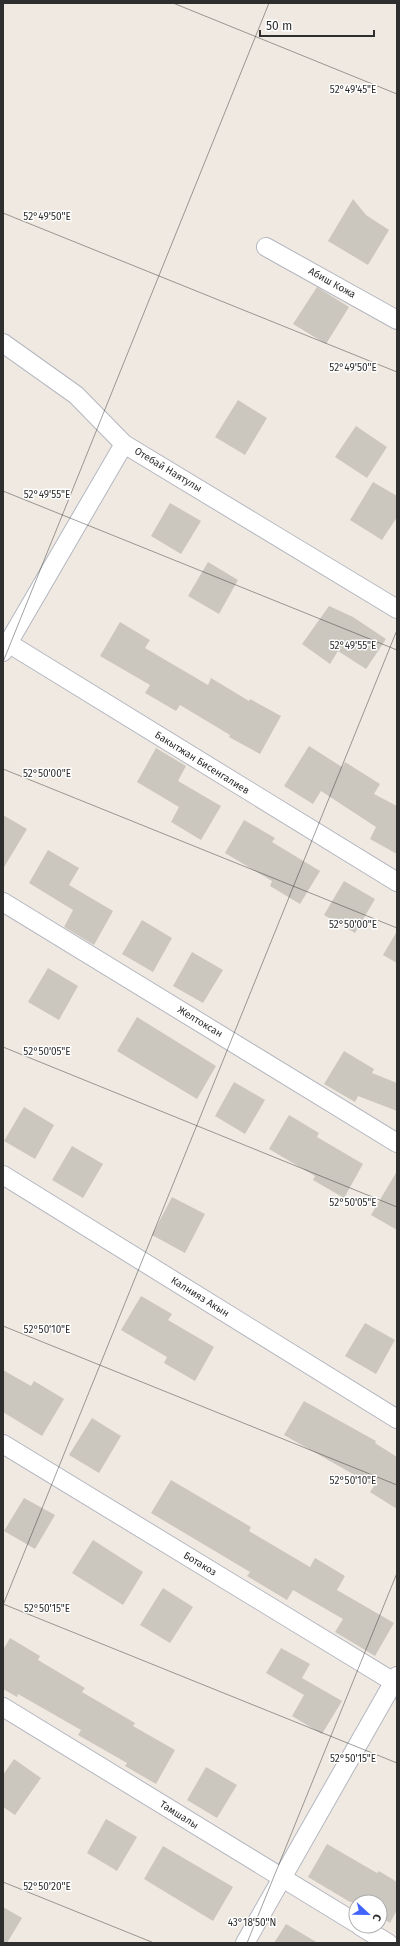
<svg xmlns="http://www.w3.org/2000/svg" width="400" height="1946" viewBox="0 0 400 1946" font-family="'Fira Sans',sans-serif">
	<rect width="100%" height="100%" fill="#efe9e1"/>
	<!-- building -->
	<path fill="#cbc7bf" d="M353 199 366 215 389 230 368 265 328 241Z
		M317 287 349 307 326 344 293 324Z
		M238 400 267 418 245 455 215 437Z
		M356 426 387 447 367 478 335 457Z
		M373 482 397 496V517L382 540 350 520Z
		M170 503 201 521 181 554 151 536Z
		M208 562 238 580 219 614 188 596Z
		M329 606 353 617 386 639 366 669 338 651 330 664 302 644Z
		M120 622 150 640 145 648 208 685 211 678 249 701 250 699 281 716 260 754 229 737 230 735 180 705 176 711 145 693 150 685 100 656Z
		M309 746 342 767 345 762 380 784 374 794 397 806V854L370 839 376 827 321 791 313 804 284 786Z
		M156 748 186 766 178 781 221 806 201 840 171 822 179 807 137 782Z
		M3 815 27 829 3 869Z
		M244 820 275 838 272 842 320 871 300 904 270 886 272 881 225 853Z
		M48 850 79 868 69 885 113 911 94 945 64 927 73 910 29 883Z
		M344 881 375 899 355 933 324 915Z
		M142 920 172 938 153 972 122 954Z
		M397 931V963L383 955Z
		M192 952 223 970 203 1003 173 986Z
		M48 968 78 986 59 1020 28 1002Z
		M137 1017 216 1066 197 1099 117 1051Z
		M344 1051 374 1069 372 1073 397 1083V1111L358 1096 355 1102 324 1084Z
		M234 1082 265 1100 245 1134 215 1116Z
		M24 1107 54 1125 35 1159 4 1141Z
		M289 1115 319 1133 317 1137 363 1164 344 1198 313 1180 315 1176 269 1149Z
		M72 1146 103 1164 83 1198 52 1180Z
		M397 1171V1230L371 1215Z
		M172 1197 205 1214 185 1253 152 1235Z
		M141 1296 172 1314 168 1320 214 1347 195 1381 164 1363 167 1357 121 1330Z
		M365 1323 395 1340 376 1374 345 1356Z
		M3 1370 31 1386 34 1381 64 1399 42 1436 3 1412Z
		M304 1401 376 1441 375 1443 397 1457V1509L370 1492 374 1486 284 1435Z
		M92 1418 121 1436 99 1473 69 1455Z
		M171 1480 251 1527 249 1531 310 1567 315 1558 345 1576 337 1590 394 1623 375 1656 335 1632 343 1619 293 1590 287 1600 247 1576 250 1572 151 1513Z
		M24 1498 55 1515 35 1549 4 1531Z
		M93 1540 143 1572 123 1605 72 1573Z
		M163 1588 193 1607 170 1643 140 1625Z
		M10 1638 40 1656 38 1660 85 1688 82 1692 135 1723 133 1726 175 1750 156 1784 125 1766 127 1763 78 1735 81 1730 18 1694 17 1697 3 1689V1650Z
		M281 1648 310 1664 302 1678 342 1701 322 1734 292 1716 304 1695 266 1673Z
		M14 1759 41 1778 15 1815 3 1807V1775Z
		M206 1767 237 1785 217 1818 187 1800Z
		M106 1819 137 1837 117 1871 87 1853Z
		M327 1844 377 1873 379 1871 397 1882V1910L390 1923 380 1917V1902H350L308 1877Z
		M163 1846 233 1887 213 1921 144 1879Z
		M3 1907 22 1918 7 1943H3Z
		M286 1924 318 1943H274Z"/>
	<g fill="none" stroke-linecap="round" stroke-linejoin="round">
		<!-- minor casing -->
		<g stroke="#b4b7c1" stroke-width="20">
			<path id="minor" d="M266 247 397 320
				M3 343 76 395 124 444
				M8 643 397 882
				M3 652 124 444 397 609
				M3 902 397 1143
				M3 1175 397 1419
				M3 1444 397 1684
				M3 1707 356 1923
				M360 1926 388 1943
				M245 1943 397 1676"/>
		</g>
		<!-- minor -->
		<use href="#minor" stroke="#fff" stroke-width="18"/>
	</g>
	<!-- ticks -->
	<path fill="none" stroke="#2e2e2e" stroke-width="1" stroke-opacity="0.45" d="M173 3 397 94M3 213 397 372M3 491 397 650M3 662 269 3M3 769 397 928M3 1047 397 1207M3 1326 397 1485M3 1604 397 1763M3 1605 397 630M3 1882 154 1943M247 1943 397 1573"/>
	<g text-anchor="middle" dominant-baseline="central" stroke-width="3" stroke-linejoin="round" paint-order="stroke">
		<!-- street labels -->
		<g font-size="10" fill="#2e2e2e" stroke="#fff">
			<text transform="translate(332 283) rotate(29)">Абиш Кожа</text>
			<text transform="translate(168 470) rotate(31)">Отебай Наятулы</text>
			<text transform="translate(202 763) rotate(32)">Бакытжан Бисенгалиев</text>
			<text transform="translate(200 1022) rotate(31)">Желтоксан</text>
			<text transform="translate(200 1297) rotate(32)">Калнияз Акын</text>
			<text transform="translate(200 1564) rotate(31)">Ботакоз</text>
			<text transform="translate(179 1815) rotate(32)">Тамшалы</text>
		</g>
	</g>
	<g font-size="10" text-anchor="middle" fill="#2e2e2e" stroke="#fff" stroke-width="3" stroke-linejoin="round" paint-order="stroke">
		<text x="353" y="93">52°49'45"E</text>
		<text x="47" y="220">52°49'50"E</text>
		<text x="353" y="371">52°49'50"E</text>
		<text x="47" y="498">52°49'55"E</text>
		<text x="353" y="649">52°49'55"E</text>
		<text x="47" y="777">52°50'00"E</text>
		<text x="353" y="928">52°50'00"E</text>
		<text x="47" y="1055">52°50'05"E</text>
		<text x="353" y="1206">52°50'05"E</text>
		<text x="47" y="1333">52°50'10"E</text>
		<text x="353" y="1484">52°50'10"E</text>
		<text x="47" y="1612">52°50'15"E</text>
		<text x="353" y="1762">52°50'15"E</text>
		<text x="47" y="1890">52°50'20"E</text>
		<text x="252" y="1926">43°18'50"N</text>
	</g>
	<!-- border -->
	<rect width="400" height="1946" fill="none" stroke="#2e2e2e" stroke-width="8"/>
	<!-- north arrow -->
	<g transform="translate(368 1914) rotate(112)"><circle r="19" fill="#ffffff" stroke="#ababab"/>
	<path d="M0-3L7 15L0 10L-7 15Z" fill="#4264fb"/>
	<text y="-6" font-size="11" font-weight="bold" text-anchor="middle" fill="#2e2e2e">С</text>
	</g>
	<!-- scale -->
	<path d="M260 30v6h114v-6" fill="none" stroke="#2e2e2e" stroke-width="2"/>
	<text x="266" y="30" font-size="12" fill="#2e2e2e" stroke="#ffffff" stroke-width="3" paint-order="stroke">50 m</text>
</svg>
